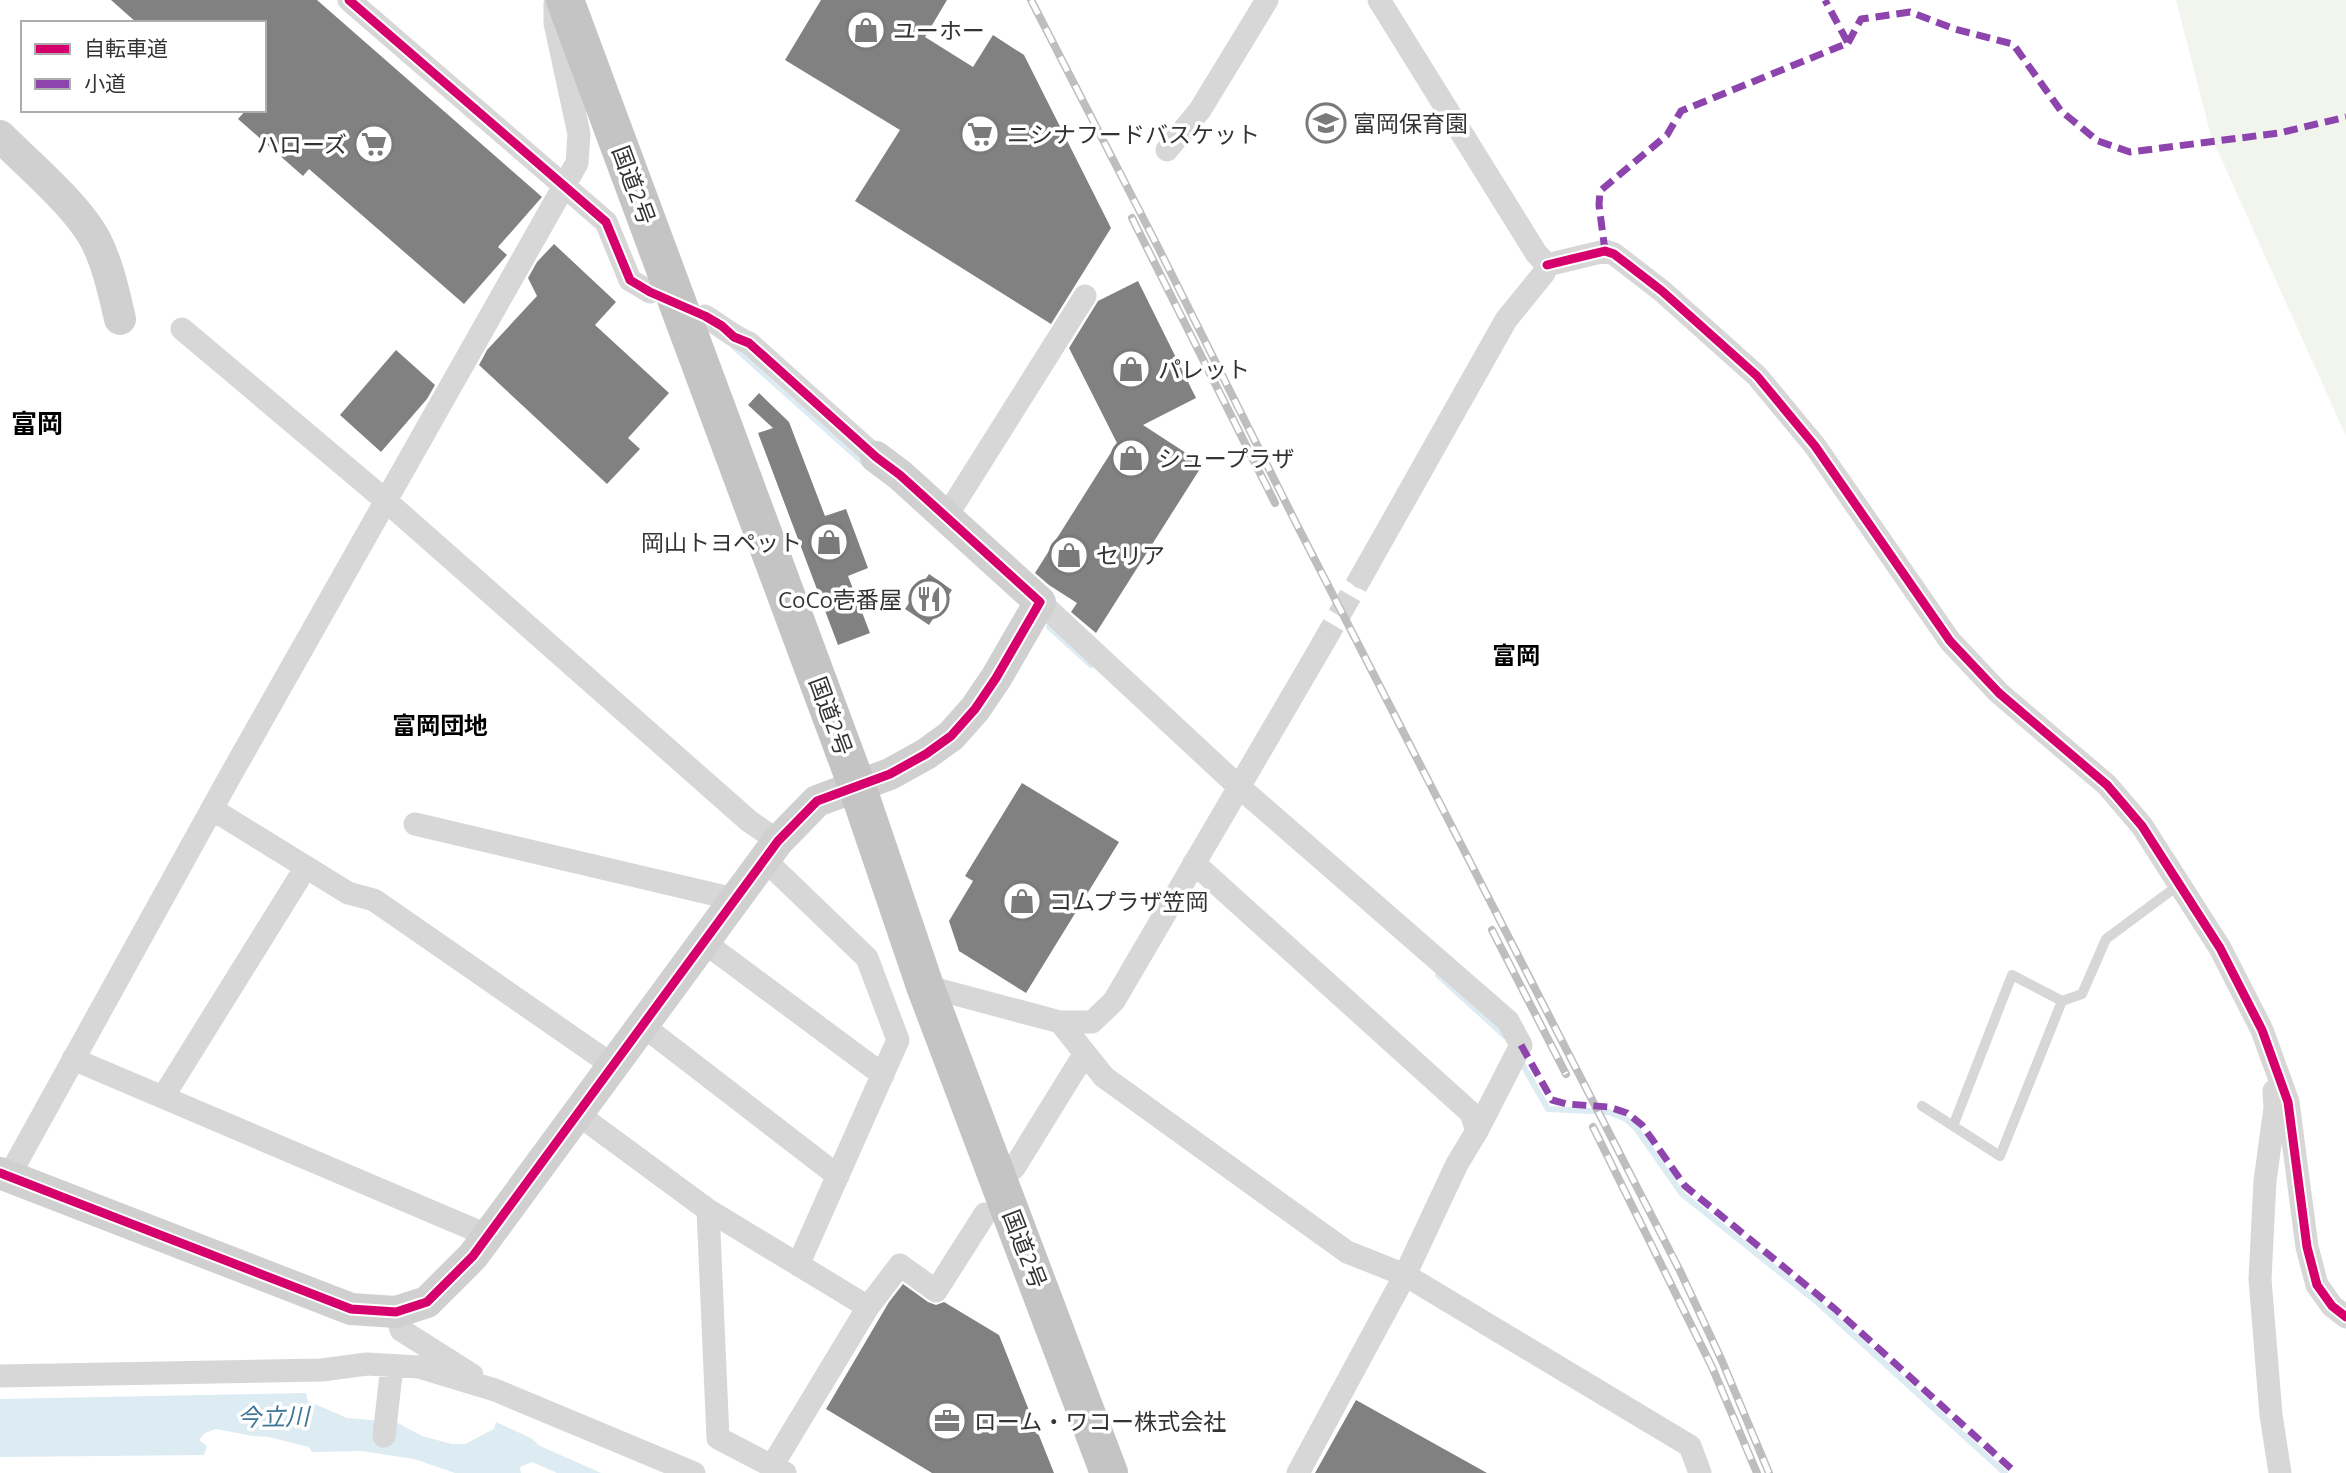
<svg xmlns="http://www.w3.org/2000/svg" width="2346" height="1473" viewBox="0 0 2346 1473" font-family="Ubuntu,'Noto Sans JP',sans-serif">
	<rect width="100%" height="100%" fill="#fff"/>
	<!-- green -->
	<path fill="#f1f5ed" d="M2176 0H2346V436L2211 136Z"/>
	<!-- water -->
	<path fill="#ddebf3" d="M306 1393 308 1401 347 1418 396 1422 422 1436 452 1444H465L494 1429 496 1422 531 1438 540 1446 601 1473H557L532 1462 520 1467 521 1473H455L414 1459 362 1451 312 1452 309 1447 269 1437 253 1436 216 1429 205 1433 199 1440 207 1446 204 1455 0 1457V1399Z"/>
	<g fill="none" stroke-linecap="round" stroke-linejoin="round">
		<!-- stream -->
		<path stroke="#ddebf3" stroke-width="6" d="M733 346 866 465
			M1049 627 1091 665
			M1438 975 1505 1036
			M1520 1060 1548 1109 1609 1112 1626 1119 1636 1128 1682 1194 1817 1302 2005 1473"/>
	</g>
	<!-- building -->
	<path fill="#818181" d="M111 0H317L542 197 498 247 507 255 464 304 309 169 303 176 238 119 246 110H264V23H137Z
		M821 0H947L925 37 973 67 993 35 1024 55 1111 228 1051 324 855 201 900 130 785 60Z
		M554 244 616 302 595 325 669 393 628 438 640 449 607 484 479 365 487 350 537 296 528 278 537 262Z
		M1138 281 1196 398 1143 425 1203 464 1096 633 1071 612 1077 603 1049 585 1035 573 1117 443 1069 348 1098 301Z
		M396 350 435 385 427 399 381 452 340 415Z
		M759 393 789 422 825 516 846 509 868 568 848 576 870 633 838 645 758 433 773 428 748 405Z
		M929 574 952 590 929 625 905 609Z
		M1022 783 1119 842 1026 993 959 951 949 921 973 881 965 876Z
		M903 1284 928 1302 936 1305 944 1302 999 1335 1054 1473H932L826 1409 889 1302Z
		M1356 1400 1487 1473H1315Z"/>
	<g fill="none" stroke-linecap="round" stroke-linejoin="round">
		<!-- street-tunnel -->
		<path stroke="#d6d6d6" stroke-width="23" stroke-dasharray="23 11" stroke-linecap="butt" d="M1322 645 1361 577"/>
		<!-- lane -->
		<path stroke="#d7d7d7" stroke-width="10" d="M1922 1106 2000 1156 2062 1001 2082 994 2106 939 2180 884
			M1953 1126 2012 975 2062 1001"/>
		<!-- street -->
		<path stroke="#d7d7d7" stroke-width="23" d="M349 0 606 222 630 280 650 292
			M1379 0 1536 253 1547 265
			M1167 150 1200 110 1267 0
			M1547 265 1605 251 1614 254 1662 291 1757 376 1815 446 1950 641 1999 693 2107 785 2142 826 2220 948 2262 1030 2288 1102 2307 1247 2317 1285 2332 1306 2346 1317
			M705 316C720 325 733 337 749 343L876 457
			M182 329 385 500 749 821 778 841
			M946 517 1085 296
			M1361 577 1506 320 1544 273 1547 265
			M1040 602 1238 786 1508 1021 1521 1045 1477 1131 1457 1164 1405 1275 1298 1473
			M212 809 306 867
			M415 824 734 899
			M764 859 867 958 898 1040 798 1265
			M1194 863 1471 1113 1477 1131
			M704 942 883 1075
			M925 986 1060 1022H1092L1114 1001 1322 645
			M1060 1022 1104 1077 1347 1252 1405 1275 1690 1446 1700 1473
			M642 1025 838 1176
			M73 1059 489 1236
			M2274 1091 2275 1108 2265 1181 2260 1279 2271 1415 2280 1473
			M163 1097 306 867 348 893 374 900 612 1065
			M579 1115 708 1210 718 1438 785 1473
			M1014 1168 1085 1053
			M9 1176 229 778 577 163 579 134 555 23V4
			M708 1210 868 1307 772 1466
			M868 1307 900 1265 936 1291 985 1214
			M396 1312 401 1330 472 1375
			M0 1376 322 1370 367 1364 419 1367 495 1390 694 1473
			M384 1436 392 1366"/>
		<!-- secondary -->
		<path stroke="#d0d0d0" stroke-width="32" d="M0 136C29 165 78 206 96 241 108 265 114 293 120 319
			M0 1173 351 1309 396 1312 427 1302 473 1256 778 841 817 801 890 774 926 754 951 736 975 709 996 678 1040 602 900 475 876 457"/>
		<!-- highway -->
		<path stroke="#c4c4c4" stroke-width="38" d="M565 0 857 786 925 986 1109 1473"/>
		<!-- rail casing -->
		<g stroke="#bebebe" stroke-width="8">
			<path id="rail" d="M1031 0 1158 247 1296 523 1680 1271 1722 1361 1769 1473
				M1132 218 1275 503
				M1492 930 1566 1074
				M1593 1127 1712 1367 1757 1473"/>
		</g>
		<!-- rail -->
		<use href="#rail" stroke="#fff" stroke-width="5" stroke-dasharray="16" stroke-linecap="butt"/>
		<!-- quiet -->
		<path stroke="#8e44ad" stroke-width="7" stroke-dasharray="14 7" stroke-linecap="butt" d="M1848 43 1861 19 1910 12 1955 29 2013 44 2061 111 2098 141 2130 152 2279 133 2346 117
			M1605 251 1599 205 1600 191 1667 135 1681 111 1848 43 1825 0
			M1521 1045 1552 1100 1567 1104 1609 1107 1627 1113 1642 1125 1685 1186 1835 1309 2016 1473"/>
		<!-- cycleway casing -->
		<g stroke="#fff" stroke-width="13">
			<path id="cycleway" d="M1547 265 1605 251 1614 254 1662 291 1757 376 1815 446 1950 641 1999 693 2107 785 2142 826 2220 948 2262 1030 2288 1102 2307 1247 2317 1285 2332 1306 2346 1317
				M0 1173 351 1309 396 1312 427 1302 473 1256 778 841 817 801 890 774 926 754 951 736 975 709 996 678 1040 602 900 475 876 457 749 343 734 337 722 326 705 316 650 292 630 280 606 222 349 0"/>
		</g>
		<!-- cycleway -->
		<use href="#cycleway" stroke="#d6006c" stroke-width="9"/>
	</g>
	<!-- icons -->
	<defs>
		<g id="shop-ring" transform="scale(2.0125)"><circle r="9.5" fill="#fff" stroke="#7a7a7a" stroke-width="1.5"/><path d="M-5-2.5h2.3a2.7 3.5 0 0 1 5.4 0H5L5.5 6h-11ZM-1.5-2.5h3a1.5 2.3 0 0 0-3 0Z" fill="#7a7a7a"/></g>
		<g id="school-ring" transform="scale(2.0125)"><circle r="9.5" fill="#fff" stroke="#7a7a7a" stroke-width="1.5"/><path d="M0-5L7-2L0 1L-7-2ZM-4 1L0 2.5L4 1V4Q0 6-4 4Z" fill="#7a7a7a"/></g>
		<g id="supermarket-ring" transform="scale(2.0125)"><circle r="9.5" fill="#fff" stroke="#7a7a7a" stroke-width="1.5"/><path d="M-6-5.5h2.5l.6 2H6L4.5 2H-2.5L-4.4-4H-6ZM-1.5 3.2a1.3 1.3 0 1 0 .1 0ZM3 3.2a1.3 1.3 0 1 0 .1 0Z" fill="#7a7a7a"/></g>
		<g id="restaurant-ring" transform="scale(2.0125)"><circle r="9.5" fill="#fff" stroke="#7a7a7a" stroke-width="1.5"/><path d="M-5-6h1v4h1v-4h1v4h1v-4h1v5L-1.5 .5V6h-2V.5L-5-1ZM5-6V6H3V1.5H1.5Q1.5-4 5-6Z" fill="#7a7a7a"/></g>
		<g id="office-ring" transform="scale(2.0125)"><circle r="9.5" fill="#fff" stroke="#7a7a7a" stroke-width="1.5"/><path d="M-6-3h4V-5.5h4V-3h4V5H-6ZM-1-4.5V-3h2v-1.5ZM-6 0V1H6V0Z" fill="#7a7a7a"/></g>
	</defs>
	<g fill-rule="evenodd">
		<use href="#shop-ring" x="866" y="30"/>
		<use href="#school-ring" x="1326" y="123"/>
		<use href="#supermarket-ring" x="980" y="134"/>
		<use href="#supermarket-ring" x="374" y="144"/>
		<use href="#shop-ring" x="1131" y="369"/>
		<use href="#shop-ring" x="1131" y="458"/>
		<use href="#shop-ring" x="829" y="542"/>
		<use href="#shop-ring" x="1069" y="555"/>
		<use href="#restaurant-ring" x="929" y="599"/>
		<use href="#shop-ring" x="1022" y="901"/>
		<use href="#office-ring" x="947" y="1421"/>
	</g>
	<g text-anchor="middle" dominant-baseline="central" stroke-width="7" stroke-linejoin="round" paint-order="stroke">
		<!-- poi labels -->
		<g font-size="23" fill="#333" stroke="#fff" text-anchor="start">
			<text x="893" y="30">ユーホー</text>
			<text x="1353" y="123">富岡保育園</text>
			<text x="1007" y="134">ニシナフードバスケット</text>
			<text x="347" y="144" text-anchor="end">ハローズ</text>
			<text x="1158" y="369">パレット</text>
			<text x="1158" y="458">シュープラザ</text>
			<text x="802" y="542" text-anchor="end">岡山トヨペット</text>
			<text x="1096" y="555">セリア</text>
			<text x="902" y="599" text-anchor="end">CoCo壱番屋</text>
			<text x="1049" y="901">コムプラザ笠岡</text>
			<text x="974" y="1421">ローム・ワコー株式会社</text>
		</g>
		<!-- street labels -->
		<g font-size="23" fill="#333" stroke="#fff">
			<text transform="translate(634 185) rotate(70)">国道2号</text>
			<text transform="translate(831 716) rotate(70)">国道2号</text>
			<text transform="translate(1025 1249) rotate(69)">国道2号</text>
		</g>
		<!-- neighbourhood labels -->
		<g font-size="24" font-weight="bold" fill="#000" stroke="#fff">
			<text x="1516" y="655">富岡</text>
			<text x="440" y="725">富岡団地</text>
		</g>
		<!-- water labels -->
		<g font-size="24" font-style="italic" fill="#3f7597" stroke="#fff">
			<text transform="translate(273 1417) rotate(-1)">今立川</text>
		</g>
		<!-- quarter labels -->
		<g font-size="26" font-weight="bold" fill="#000" stroke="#fff">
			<text x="37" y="423">富岡</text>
		</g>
	</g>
	<!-- legend -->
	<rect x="21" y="21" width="245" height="91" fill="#ffffff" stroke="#adadad" stroke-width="2"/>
	<rect x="35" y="44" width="35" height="10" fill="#d6006c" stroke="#adadad" stroke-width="2"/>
	<text x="84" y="56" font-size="21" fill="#333333">自転車道</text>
	<rect x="35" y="79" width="35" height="10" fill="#8e44ad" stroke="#adadad" stroke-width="2"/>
	<text x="84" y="91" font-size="21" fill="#333333">小道</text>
</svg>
